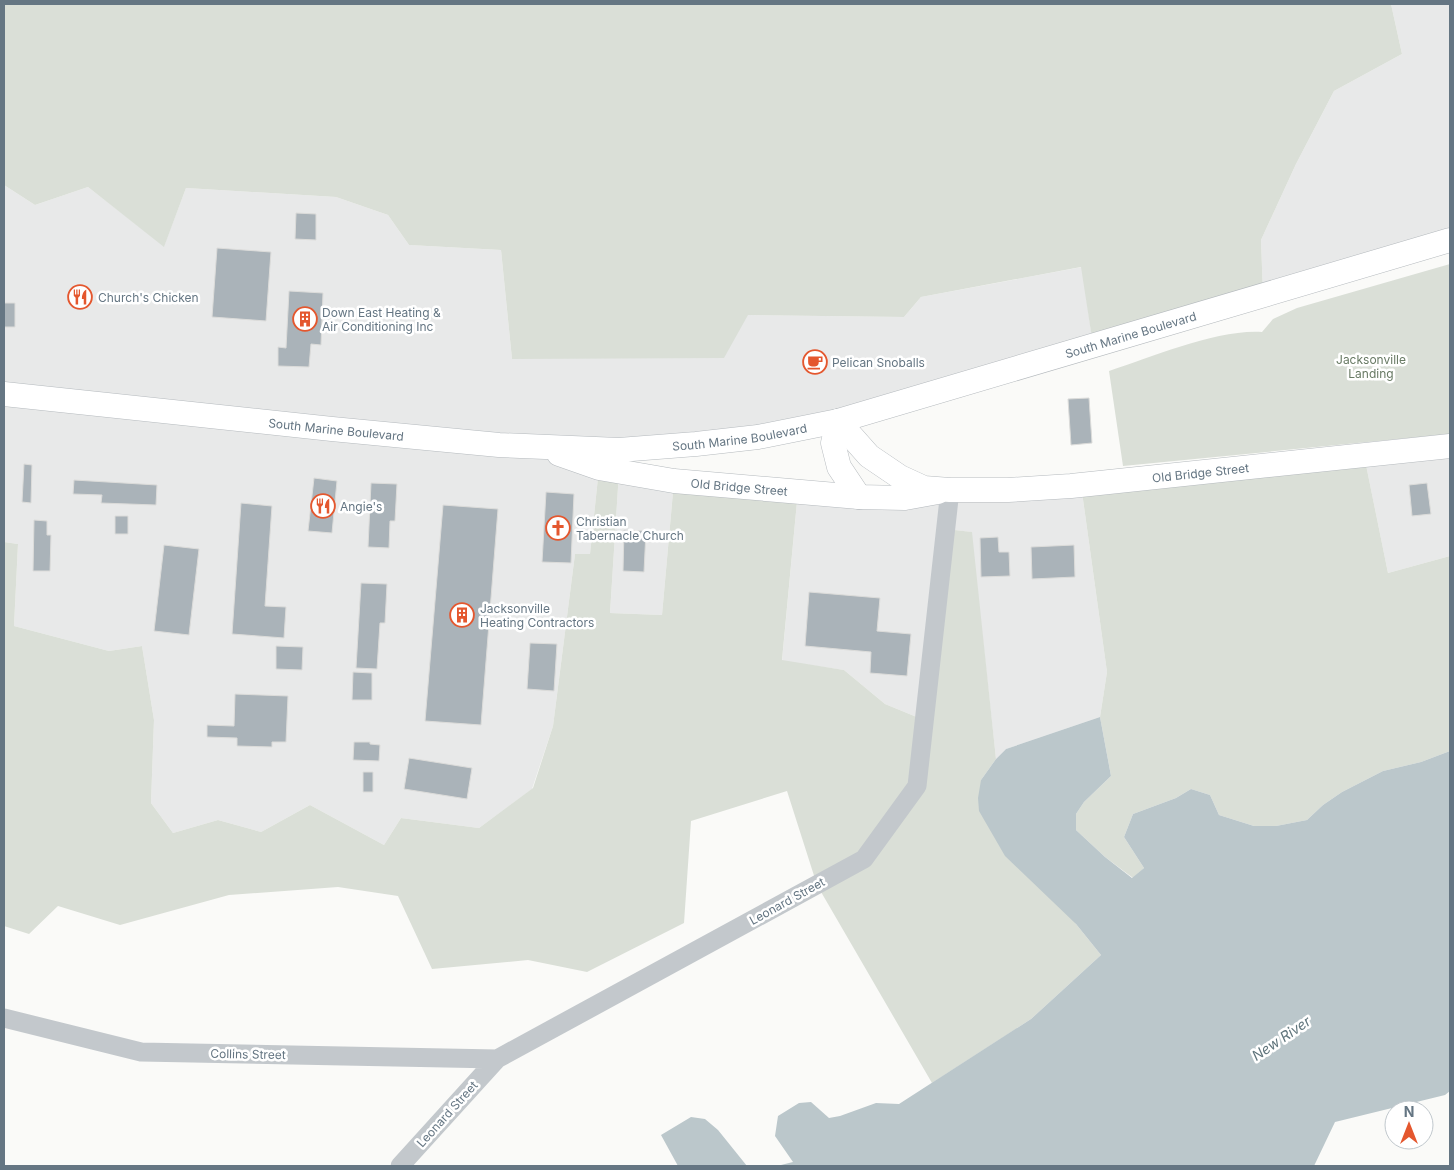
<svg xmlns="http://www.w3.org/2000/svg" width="1454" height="1170" viewBox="0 0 1454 1170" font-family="Inter,sans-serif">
	<rect width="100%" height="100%" fill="#fafaf8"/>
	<!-- built -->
	<path fill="#e8e9e9" d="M1391 4H1450V240L1263 295 1261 240 1296 164 1334 91 1402 54Z
		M4 185 35 205 88 187 164 246 186 188 336 197 388 215 409 245 501 250 512 359 748 315 904 317 921 297 1082 267 1093 345 599 468 590 554H575L553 726 532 789 479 828 401 818 384 845 310 805 261 832 218 820 173 833 151 803 154 720 142 646 109 651 14 626 18 544 4 542Z
		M1450 449V556L1388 573 1364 455Z
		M619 472 674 481 662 615 610 613Z
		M1081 485 1107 672 1100 717 1006 749 996 759 971 532 946 529 924 720 885 704 844 670 782 661 798 491Z"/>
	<!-- green -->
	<path fill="#dadfd7" d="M4 4H1391L1402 54 1334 91 1296 164 1261 240 1263 295 1093 345 1081 267 921 297 904 317 748 315 724 358 512 359 501 250 409 245 388 215 336 197 186 188 164 247 88 187 35 205 4 185Z
		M1450 264V434L1123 466 1109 371C1152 357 1217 329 1262 332L1273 319 1297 308Z
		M1364 455 1388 573 1450 556V751L1421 762 1383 771 1342 792 1323 805 1307 820 1276 826H1254L1219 815 1210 795 1191 789 1176 798 1133 814 1124 837 1144 868 1133 878 1105 857 1076 830V814L1084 802 1111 776 1100 717 1107 672 1081 485Z
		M599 468 619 472 610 613 662 615 674 481 798 491 782 660 844 670 885 704 924 720 946 529 972 532 996 759 981 780 1076 924 1101 955 1031 1019 932 1083 817 885 787 791 691 821 684 923 587 972 528 960 432 969 398 896 338 887 229 895 120 925 58 906 29 934 4 926V542L18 544 14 626 109 651 142 646 154 720 151 803 173 833 218 820 261 832 310 805 384 845 401 818 479 828 533 788 553 726 575 554H590Z"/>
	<!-- water -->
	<path fill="#bbc7cb" d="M1100 717 1111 776 1084 802 1076 814V830L1105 857 1132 878 1144 868 1124 837 1133 814 1176 798 1191 789 1210 795 1219 815 1254 826H1276L1307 820 1323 805 1342 792 1383 771 1421 762 1450 751V1091L1445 1095 1335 1122 1314 1166H777L793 1162 775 1136 778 1116 799 1103 811 1102 829 1118 840 1116 876 1103 899 1104 1031 1019 1101 955 1076 924 1005 856 979 811 978 798 981 780 996 759 1006 749Z
		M691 1117 705 1119 718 1130 747 1166H678L661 1135Z"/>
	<!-- building -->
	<path fill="#aab3b9" stroke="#dcdcda" d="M296 213 316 214V240L295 239Z
		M217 248 271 252 266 321 212 317Z
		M289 291 323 293 321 345 311 344 309 367 278 366V347L286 348Z
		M4 303H15V327H4Z
		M1089 398 1092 443 1071 445 1068 399Z
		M24 464 32 465 31 503 22 502Z
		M314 478 337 481 332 533 308 531Z
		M74 480 157 485 156 505 101 503 102 495 73 494Z
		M371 483 397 484 395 521H390L389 548 368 547Z
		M1427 483 1431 514 1412 516 1409 485Z
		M546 492 574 494 571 563 542 562Z
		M241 503 272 506 265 606 286 607 284 638 232 634Z
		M443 505 498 509 481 725 425 721Z
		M115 516H128V534H115Z
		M34 520 47 521V535H51L50 571H33Z
		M624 530 646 531 644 572 623 571Z
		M998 537 999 552H1009L1010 576 981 577 980 538Z
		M164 545 199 549 189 635 154 631Z
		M1074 545 1075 577 1032 579 1031 547Z
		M361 583 387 584 385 623H380L377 669 356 668Z
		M809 592 880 598 877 631 911 634 907 676 870 673 871 652 805 646Z
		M530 643 557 644 554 691 527 689Z
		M276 646 303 647 302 670 276 669Z
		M353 672 372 673V700H352Z
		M235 694 288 696 286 742H272V747L237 746V738L207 737V725L234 726Z
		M354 742H370V744L380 745 379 761 353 760Z
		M409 758 472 768 467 799 404 789Z
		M363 772H373V792H363Z"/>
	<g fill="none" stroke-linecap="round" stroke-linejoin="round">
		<!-- major casing -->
		<g stroke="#b5babe" stroke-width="25">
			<g id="major">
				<path id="s1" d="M4 394 332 429 499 445 619 450 696 444 758 437 838 421 1450 240"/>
				<path id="s2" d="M838 421 869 456 900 477 924 488 950 490H1008L1071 486 1450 446"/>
				<path d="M838 421 833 443 839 467 859 497"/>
				<path id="s3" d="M559 454 599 468 674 481 859 497 905 498 938 492"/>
			</g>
		</g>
		<!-- minor -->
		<path stroke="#c3c8cc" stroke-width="19" d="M4 1018 141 1052 497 1059
			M400 1166 497 1059 864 859 917 786 950 490"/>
		<!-- major -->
		<use href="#major" stroke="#fff" stroke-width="24"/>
	</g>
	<!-- icons -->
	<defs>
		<g id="restaurant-ring" transform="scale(1.25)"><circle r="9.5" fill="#fff" stroke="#e4572e" stroke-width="1.5"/><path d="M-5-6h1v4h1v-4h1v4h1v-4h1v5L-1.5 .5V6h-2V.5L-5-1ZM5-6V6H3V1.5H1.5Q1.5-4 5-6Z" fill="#e4572e"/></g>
		<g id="building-ring" transform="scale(1.25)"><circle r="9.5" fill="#fff" stroke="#e4572e" stroke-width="1.5"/><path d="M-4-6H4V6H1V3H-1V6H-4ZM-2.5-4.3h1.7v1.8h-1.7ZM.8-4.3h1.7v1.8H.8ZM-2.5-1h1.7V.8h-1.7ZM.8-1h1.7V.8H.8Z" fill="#e4572e"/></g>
		<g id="cafe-ring" transform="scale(1.25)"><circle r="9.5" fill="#fff" stroke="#e4572e" stroke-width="1.5"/><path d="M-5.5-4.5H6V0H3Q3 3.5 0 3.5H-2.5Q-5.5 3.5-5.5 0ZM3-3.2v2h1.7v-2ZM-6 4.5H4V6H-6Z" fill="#e4572e"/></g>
		<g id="church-ring" transform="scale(1.25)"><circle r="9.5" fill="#fff" stroke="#e4572e" stroke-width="1.5"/><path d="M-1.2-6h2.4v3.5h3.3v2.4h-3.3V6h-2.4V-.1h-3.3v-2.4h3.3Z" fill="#e4572e"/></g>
	</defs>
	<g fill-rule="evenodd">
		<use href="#restaurant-ring" x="80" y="297"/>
		<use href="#building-ring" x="305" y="319"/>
		<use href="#cafe-ring" x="815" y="362"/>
		<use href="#restaurant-ring" x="323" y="506"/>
		<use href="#church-ring" x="558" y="528"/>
		<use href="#building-ring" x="462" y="615"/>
	</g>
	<g text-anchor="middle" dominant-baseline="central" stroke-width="5" stroke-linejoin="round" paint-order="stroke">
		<!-- poi labels -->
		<g font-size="12" fill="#657683" stroke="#fff" text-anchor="start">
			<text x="98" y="297">Church's Chicken</text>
			<text x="322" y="312">Down East Heating &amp;<tspan x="322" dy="14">Air Conditioning Inc</tspan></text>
			<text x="832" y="362">Pelican Snoballs</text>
			<text x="340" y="506">Angie's</text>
			<text x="576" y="521">Christian<tspan x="576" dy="14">Tabernacle Church</tspan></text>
			<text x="480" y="608">Jacksonville<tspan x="480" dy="14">Heating Contractors</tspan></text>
		</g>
		<!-- street labels -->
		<g font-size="12" fill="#657683" stroke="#fff">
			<text stroke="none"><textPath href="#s1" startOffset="1144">South Marine Boulevard</textPath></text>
			<text stroke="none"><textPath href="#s1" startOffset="334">South Marine Boulevard</textPath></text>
			<text stroke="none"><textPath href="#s1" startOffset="739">South Marine Boulevard</textPath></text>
			<text stroke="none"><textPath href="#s2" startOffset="388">Old Bridge Street</textPath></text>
			<text stroke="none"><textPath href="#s3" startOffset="184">Old Bridge Street</textPath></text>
			<text transform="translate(787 901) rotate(-29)">Leonard Street</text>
			<text transform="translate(248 1054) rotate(1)">Collins Street</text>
			<text transform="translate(447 1114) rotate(-48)">Leonard Street</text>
		</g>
		<!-- park labels -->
		<g font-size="12" fill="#687a64" stroke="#fff">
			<text x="1371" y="359">Jacksonville<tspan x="1371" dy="14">Landing</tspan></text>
		</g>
		<!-- water labels -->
		<g font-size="14" font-style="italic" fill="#60757c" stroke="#fff">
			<text transform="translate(1281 1038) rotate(-34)">New River</text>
		</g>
	</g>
	<!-- border -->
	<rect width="1454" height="1170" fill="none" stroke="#657683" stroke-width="10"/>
	<!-- north arrow -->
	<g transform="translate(1409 1125)"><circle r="24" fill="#ffffff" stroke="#c1c8cd"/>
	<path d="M0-4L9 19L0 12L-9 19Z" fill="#e4572e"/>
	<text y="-8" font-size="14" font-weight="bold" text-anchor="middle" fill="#657683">N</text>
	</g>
</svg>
